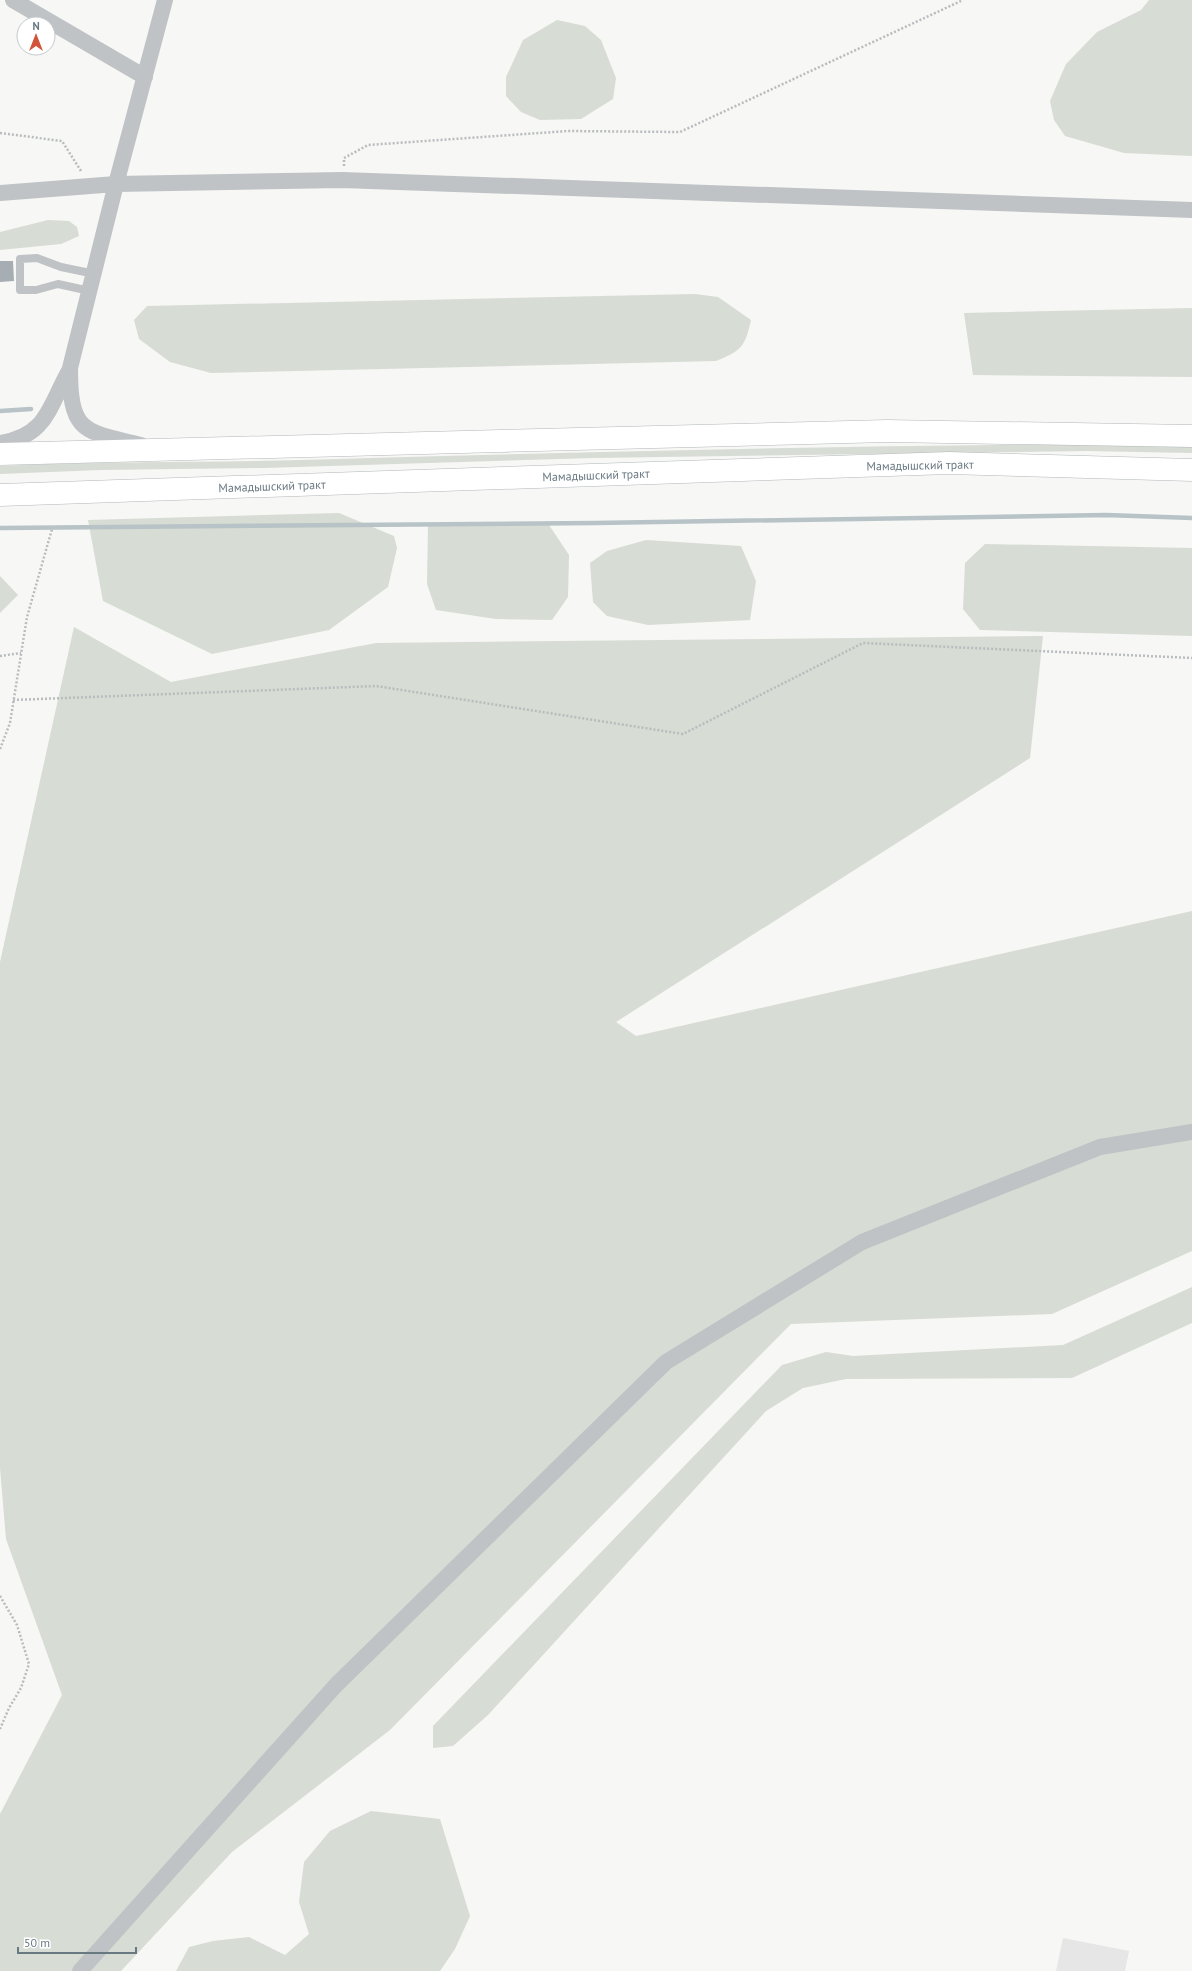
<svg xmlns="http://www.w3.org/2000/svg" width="1192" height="1971" viewBox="0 0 1192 1971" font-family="'PT Sans',sans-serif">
	<rect width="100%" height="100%" fill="#f7f7f5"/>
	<!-- built -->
	<path fill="#e5e6e5" d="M1063 1938 1129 1951 1125 1971H1056Z"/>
	<!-- green -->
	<path fill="#d7dcd4" d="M1149 0H1192V156L1124 153 1065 136 1054 120 1050 101 1066 64 1097 32 1141 10Z
		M557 20 585 26 601 40 616 78 613 99 581 119 540 120 521 112 506 96V77L523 40Z
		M48 220 69 221 77 227 79 236 61 244 0 250V232Z
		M695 294 718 297 751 320C745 347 741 351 716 361L211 373 170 362 139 339 134 320 147 306Z
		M1192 308V377L973 375 964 313Z
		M1092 444 1192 446V453L1086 451 593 458 264 468 100 470 0 474V466C101 461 201 463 302 460 565 452 829 446 1092 444Z
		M339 513 394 536 397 548 388 587 329 630 212 654 103 601 88 520Z
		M547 522 569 555 568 597 552 620 496 619 436 610 427 584 428 524Z
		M646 540 741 546 756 581 750 620 648 625 607 616 593 602 590 563 607 551Z
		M985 544 1192 548V636L980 630 963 609 965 563Z
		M0 576 18 595 0 613Z
		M74 627 171 682 376 643 1043 636 1030 758 616 1022 636 1036 1192 911V1251L1052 1314 791 1324 390 1730 232 1852 121 1971H0V1814L62 1695 6 1539 0 1468V962Z
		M1192 1287V1323L1072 1378 846 1379 803 1388 766 1411 488 1715 453 1746 433 1748V1726L782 1365 826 1352 853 1356 1063 1345Z
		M371 1811 440 1819 470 1916 455 1949 440 1971H176L189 1947 213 1941 249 1937 285 1955 309 1934 299 1902 304 1862 330 1831Z"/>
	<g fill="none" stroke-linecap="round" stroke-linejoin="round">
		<!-- stream -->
		<path stroke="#b7c3c6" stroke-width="4.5" d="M0 411 31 409
			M0 528 595 523 1106 515 1192 518"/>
	</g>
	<!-- building -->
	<path fill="#a7aeb3" d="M0 261H13L14 281 0 282Z"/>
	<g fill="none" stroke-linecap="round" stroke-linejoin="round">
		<!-- primary casing -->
		<g stroke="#b2b7ba" stroke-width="23">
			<path id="primary" d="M0 454 887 431 1192 436
				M0 495 949 463 1192 470"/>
		</g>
		<!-- path -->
		<path stroke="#b9bcbe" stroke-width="2.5" stroke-dasharray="2 2" stroke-linecap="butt" d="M0 133 62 141 81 171
			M344 166V158L368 145 568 131 680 132 963 0
			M0 656 21 653
			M13 700 376 686 683 734 863 643 1192 658
			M0 749 10 723 27 617 52 529
			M0 1596 17 1625 29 1664 21 1688 9 1708 0 1729"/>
		<!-- lane -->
		<path stroke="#bfc3c6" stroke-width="8" d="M90 291 58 284 36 290H20V259L37 258 61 267 95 274"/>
		<!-- street -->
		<path stroke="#bfc3c6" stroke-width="16" d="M13 0 145 77
			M0 193 116 184 342 180 1192 210
			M0 443C48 436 49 405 70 369
			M141 445C83 431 70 433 70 368L116 184 165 0
			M80 1971 336 1685 666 1362 862 1242 1100 1147 1192 1132"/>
		<!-- primary -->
		<use href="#primary" stroke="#fff" stroke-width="22"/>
	</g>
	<g text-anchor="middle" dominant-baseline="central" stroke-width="4" stroke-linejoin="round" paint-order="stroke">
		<!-- street labels -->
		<g font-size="12" fill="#697982" stroke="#fff">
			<text transform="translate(920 465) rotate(-1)">Мамадышский тракт</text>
			<text transform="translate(596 475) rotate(-2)">Мамадышский тракт</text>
			<text transform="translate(272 486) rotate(-2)">Мамадышский тракт</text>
		</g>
	</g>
	<!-- north arrow -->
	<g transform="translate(36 36)"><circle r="19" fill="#ffffff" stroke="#c3c9cd"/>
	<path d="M0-3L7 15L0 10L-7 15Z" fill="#d1533a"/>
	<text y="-6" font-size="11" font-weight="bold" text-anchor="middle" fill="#697982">N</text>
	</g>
	<!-- scale -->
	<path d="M18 1947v6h118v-6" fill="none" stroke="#697982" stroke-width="2"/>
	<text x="24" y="1947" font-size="12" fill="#697982" stroke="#ffffff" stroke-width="3" paint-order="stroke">50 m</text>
</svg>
